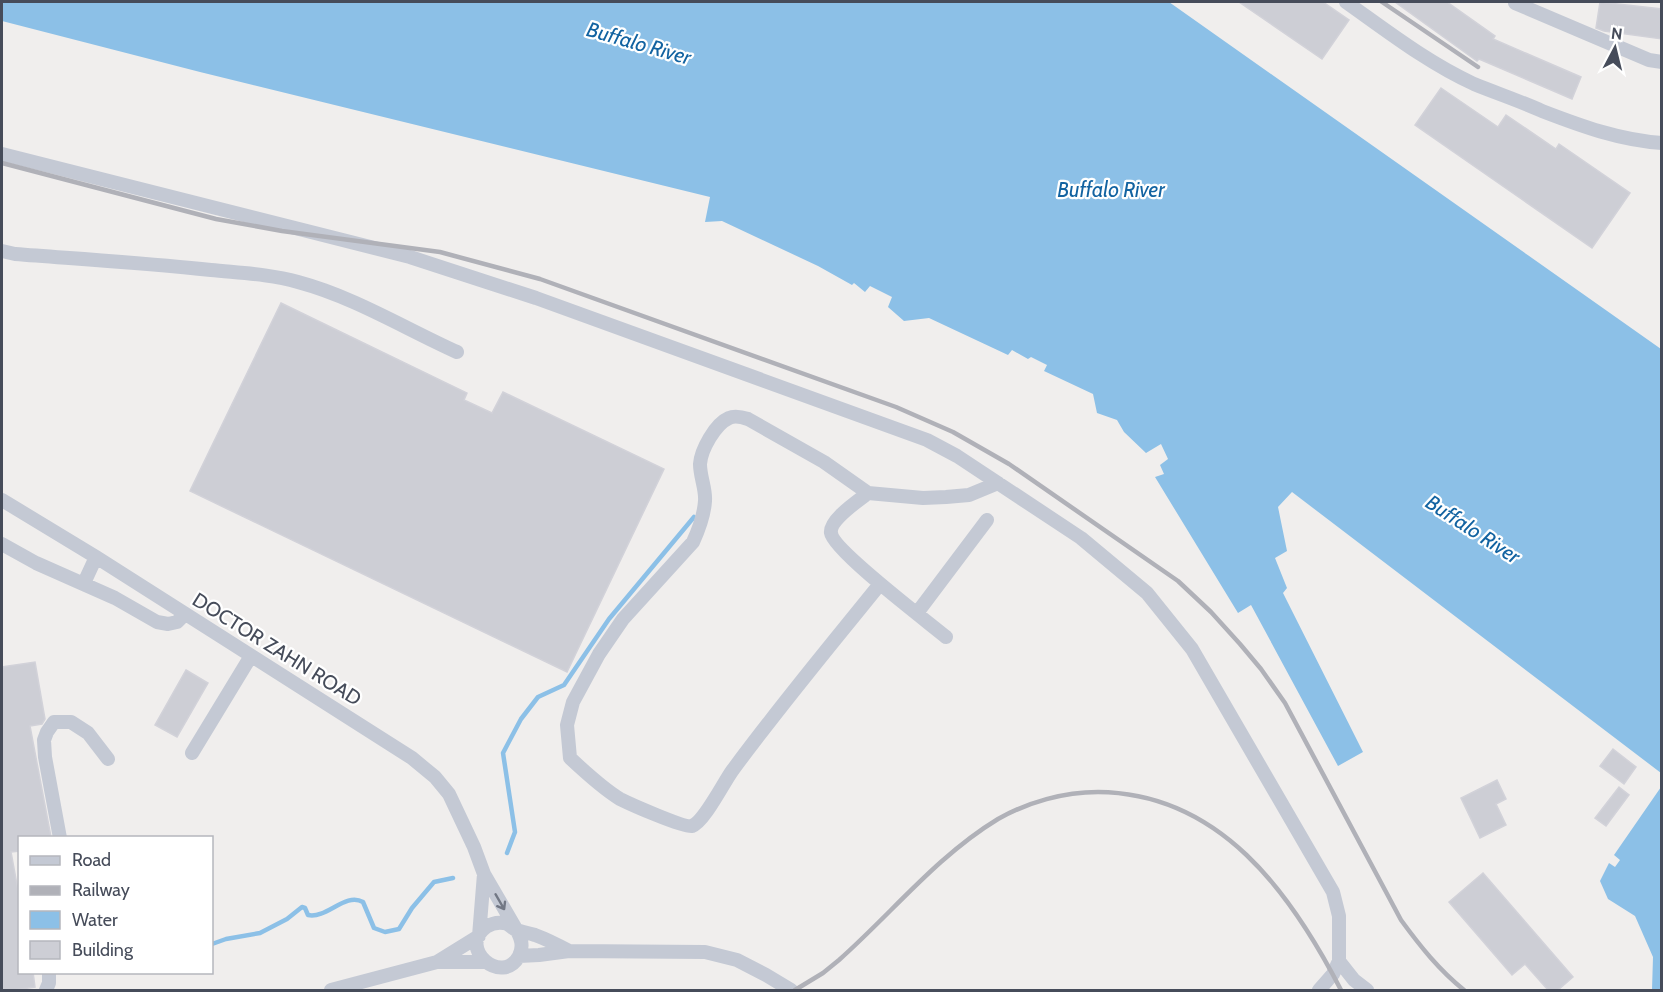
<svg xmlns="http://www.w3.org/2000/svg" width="1663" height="992" viewBox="0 0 1663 992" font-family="Cabin,sans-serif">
	<rect width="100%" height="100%" fill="#f0eeed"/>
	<!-- water -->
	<path fill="#8cc0e7" d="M2 2H1169L1661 349V773L1292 492 1278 507 1287 551 1275 558 1287 588 1283 593 1363 752 1338 766 1251 605 1238 613 1155 477 1164 474 1160 465 1168 459 1161 444 1146 453 1124 432 1117 420 1097 413 1093 394 1044 371 1047 365 1031 357 1028 359 1012 350 1008 355 929 318 904 321 888 307 892 297 870 286 865 292 854 283 852 285 818 266 722 221 705 222 710 197 200 72 2 21Z
		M1661 787 1662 990H1652L1653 957 1635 916 1608 899 1600 881 1609 863 1615 867 1620 860 1614 855Z"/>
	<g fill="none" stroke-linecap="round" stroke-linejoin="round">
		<!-- stream -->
		<path stroke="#8cc0e7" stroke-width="4.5" d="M507 853 515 832 503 753 521 719 538 697 564 685 609 619 694 517
			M212 944 226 939 260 933 287 919 302 907 305 908 308 915C327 919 345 892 363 902L374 928 385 932 399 929 412 908 434 882 453 878"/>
	</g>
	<!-- building -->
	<path fill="#cdced5" stroke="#d2d2d9" stroke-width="1.5" d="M1239 2H1323L1349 20 1322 59Z
		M1395 2H1447L1495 36 1493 39 1581 77 1572 99 1479 59 1477 61Z
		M1600 2 1662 9V39L1604 31 1596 28Z
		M1441 88 1498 127 1506 115 1556 149 1559 144 1630 193 1592 248 1415 125Z
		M281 303 467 393 464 400 492 413 503 392 664 469 567 672 190 491Z
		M35 662 45 719 42 724 30 726 51 837H20V851L11 852 20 901V972H33L35 987 14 990H2V667Z
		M186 670 208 683 177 737 155 725Z
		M1613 749 1636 767 1624 784 1600 766Z
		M1497 780 1506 799 1496 804 1506 825 1480 838 1461 798Z
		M1619 787 1629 795 1606 826 1595 818Z
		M1483 873 1573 977 1558 990H1548L1525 964 1512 975 1449 902Z"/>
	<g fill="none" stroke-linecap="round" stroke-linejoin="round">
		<!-- minor -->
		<path stroke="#c4c9d4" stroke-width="14" d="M1346 2C1387 31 1428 63 1474 84 1496 93 1520 101 1542 111 1581 126 1619 140 1662 143
			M1515 3 1649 60 1662 62
			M2 154 410 257 536 298 927 440 957 456 1081 538 1147 593 1192 649 1333 892 1339 916V961L1333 974 1319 990
			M2 251 15 254C80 259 146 263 211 270 240 273 270 274 298 282 354 297 404 328 457 352
			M868 493C858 501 829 520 831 533 833 550 928 622 946 637
			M2 500 96 557 412 758 435 777 449 794 474 847 484 874 516 929C521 938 524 946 519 956 502 987 457 948 486 927 492 923 498 922 504 923 509 924 512 928 516 930 522 932 529 933 535 935 546 939 558 945 569 951
			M2 544 36 563 115 598 157 622 168 624 177 622 185 614
			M84 583 96 557
			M880 584C830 646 779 707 732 771 724 782 704 822 692 826 684 828 630 804 620 799 602 788 585 772 570 758L567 725 573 702 599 654 623 619 693 542C699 529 704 516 705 501 706 489 700 477 700 464 701 450 715 424 729 418 735 415 742 417 748 419L824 462 868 493 923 498 946 497 969 495 998 483
			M917 613 987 520
			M192 753 251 656
			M60 838 45 757 44 740 47 732 54 722H71L88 733 108 759
			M519 956 539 955 569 951 705 952 737 960 766 975 791 990
			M1339 961 1354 980 1367 990
			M437 962 479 936 484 874
			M46 990 49 983V972
			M331 990 437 962H485"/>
		<!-- rail -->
		<path stroke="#b0b1b8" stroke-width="4.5" d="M1382 2 1478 67
			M2 163 216 219 282 231 440 252 540 279 896 407 953 432 1009 464 1178 581 1211 612 1240 644 1261 669 1285 703 1401 920C1420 946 1439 970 1464 990
			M795 990 823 973 839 960C892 913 937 856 998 819 1028 802 1064 792 1098 792 1220 793 1291 893 1341 990"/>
	</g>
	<!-- one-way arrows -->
	<defs><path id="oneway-shaft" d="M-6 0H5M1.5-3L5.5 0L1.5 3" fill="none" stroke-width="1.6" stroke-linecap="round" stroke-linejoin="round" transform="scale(1.5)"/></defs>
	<use stroke="#727885" href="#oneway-shaft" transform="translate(500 902) rotate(60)"/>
	<g text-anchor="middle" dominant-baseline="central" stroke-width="4.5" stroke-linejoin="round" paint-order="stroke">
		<!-- street labels -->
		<g font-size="20" fill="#464c5a" stroke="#fff">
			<text transform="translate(277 649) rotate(32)">DOCTOR ZAHN ROAD</text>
		</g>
		<!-- water labels -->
		<g font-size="21" font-style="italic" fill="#1263a1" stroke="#fff">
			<text transform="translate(639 43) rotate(16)">Buffalo River</text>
			<text x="1111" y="189">Buffalo River</text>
			<text transform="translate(1473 529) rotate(33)">Buffalo River</text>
		</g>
	</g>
	<!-- border -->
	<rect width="1663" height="992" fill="none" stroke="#464c5a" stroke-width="6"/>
	<!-- legend -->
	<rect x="18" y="836" width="195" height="138" fill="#ffffff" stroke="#b5b7bd" stroke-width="1.5"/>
	<rect x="30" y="856" width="30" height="9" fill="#c4c9d4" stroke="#b5b7bd" stroke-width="1.5"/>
	<text x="72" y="866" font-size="18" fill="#464c5a">Road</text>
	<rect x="30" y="886" width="30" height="9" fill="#b0b1b8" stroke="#b5b7bd" stroke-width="1.5"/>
	<text x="72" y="896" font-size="18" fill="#464c5a">Railway</text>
	<rect x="30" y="911" width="30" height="18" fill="#8cc0e7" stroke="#b5b7bd" stroke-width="1.5"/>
	<text x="72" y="926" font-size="18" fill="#464c5a">Water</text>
	<rect x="30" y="941" width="30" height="18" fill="#cdced5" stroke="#b5b7bd" stroke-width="1.5"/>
	<text x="72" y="956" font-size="18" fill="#464c5a">Building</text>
	<!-- north arrow -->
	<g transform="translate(1615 48) rotate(7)" stroke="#ffffff" stroke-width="4.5" paint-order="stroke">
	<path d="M0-4.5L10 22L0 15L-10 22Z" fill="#464c5a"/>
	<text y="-9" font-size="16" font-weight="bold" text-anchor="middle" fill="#464c5a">N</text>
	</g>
</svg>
